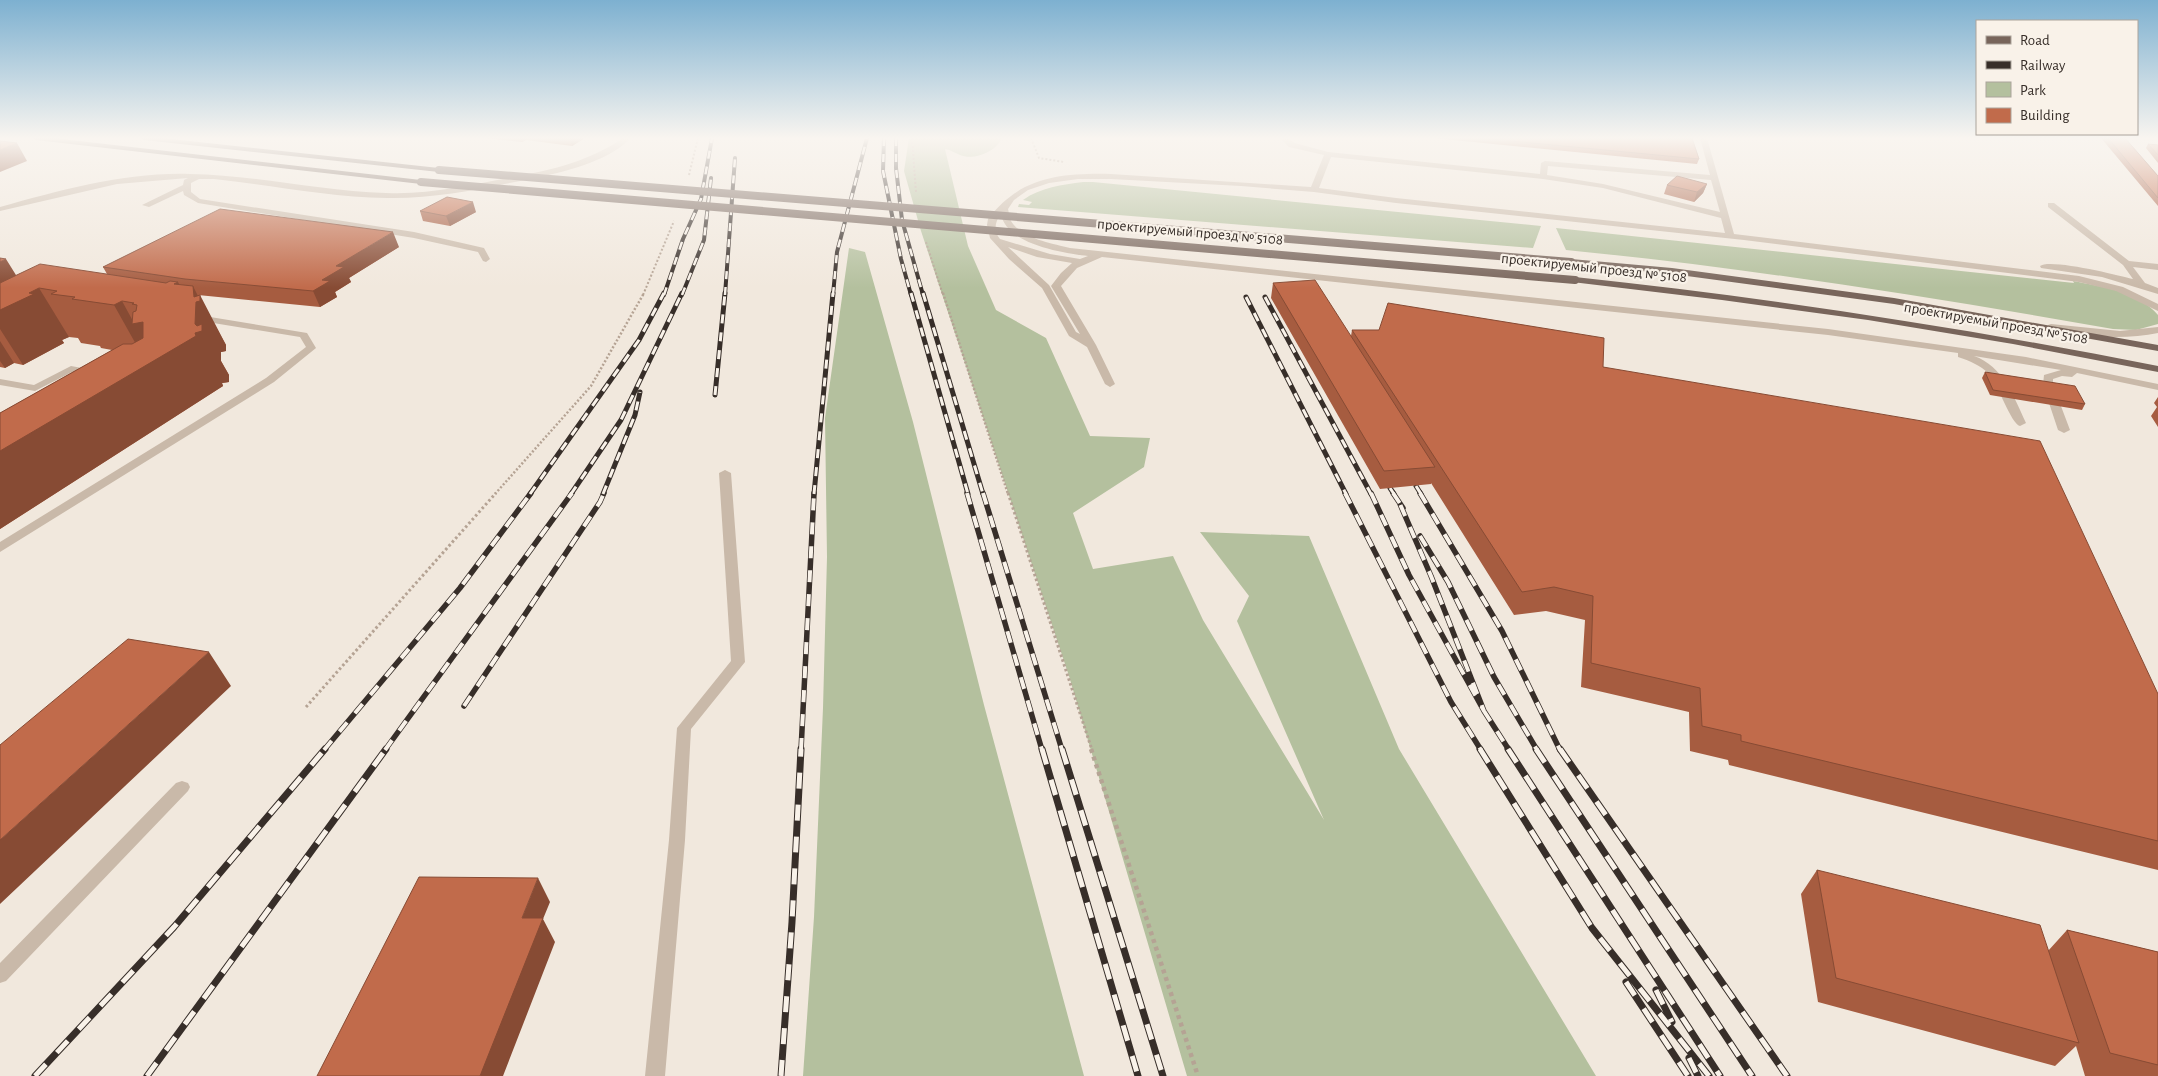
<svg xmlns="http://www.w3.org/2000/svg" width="2158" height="1076" viewBox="0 0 2158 1076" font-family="'Alegreya Sans',sans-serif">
	<rect width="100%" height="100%" fill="#f1e8dd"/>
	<!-- green -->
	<path fill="#b4c09e" d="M909 138H1002C997 151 974 161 960 155 955 153 951 150 945 149L968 246 996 310 1046 338 1090 436 1150 438 1144 467 1073 513 1093 569 1173 556 1203 620 1324 820 1237 621 1249 596 1200 532 1309 536 1399 749 1596 1076H1187L1069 676 921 231 904 171Z
		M1083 182H1093L1541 226 1533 248 1018 207 1019 204 1029 205 1032 202 1023 200C1041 187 1062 185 1083 182Z
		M1556 228 2074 283 2073 281C2102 287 2138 291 2158 315V324L2136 330 2113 329C1931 297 1749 268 1566 250Z
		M849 248 865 252 913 422 984 705 1084 1076H803L814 917 823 708 827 557 825 418Z"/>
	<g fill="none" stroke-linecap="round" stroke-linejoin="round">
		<!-- path-far3 -->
		<path stroke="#b5a394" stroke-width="2" stroke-dasharray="2 2" stroke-linecap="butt" d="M912 138 916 192
			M1031 138 1039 158 1064 162
			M689 175 698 138
			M926 242 943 295
			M643 295 674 221"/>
		<!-- path-far2 -->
		<path stroke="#b5a394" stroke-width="2.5" stroke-dasharray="2 2" stroke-linecap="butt" d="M943 293 1008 494
			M495 494 591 386 644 293"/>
		<!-- path-far1 -->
		<path stroke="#b5a394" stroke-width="3" stroke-dasharray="2.5 2.5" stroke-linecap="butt" d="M1008 493 1092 750
			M306 707 496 493"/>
		<!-- path -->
		<path stroke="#b5a394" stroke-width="4.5" stroke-dasharray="4 4" stroke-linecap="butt" d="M1091 749 1198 1076"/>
		<!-- minor -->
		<path fill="#c9b9a9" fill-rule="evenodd" d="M623 138H631C606 163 563 172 530 179 483 188 435 199 387 198 329 197 272 185 214 179H199L191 183V192L200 199 414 232 484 248 490 259 486 262 483 261 478 252 414 238 198 203 184 195 183 191 149 207 142 205 183 185 184 180 188 178 117 184 0 211V207C62 190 125 172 190 174 256 175 320 191 386 193 429 195 471 185 513 177 552 170 590 161 623 138Z
			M1280 138H1287L1295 143 1328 152 1540 174 1541 163 1545 161 1710 175 1700 138H1707L1734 234 2079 276 2123 287 2158 304V311L2116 291 2079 282 1744 240 1396 203 1314 192 1241 186 1111 179H1078L1049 183 1028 190 1014 200 1008 209C1009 212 1009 218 1011 221 1022 239 1052 243 1070 248L1828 329 2026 357 2158 384V390L2077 373 2072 377 2062 376 2053 379V385L2070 430 2064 433 2058 430 2043 385 2044 375 2061 370 1974 356C2003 366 2014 397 2026 423L2020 426C2011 424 1998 384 1989 374 1980 365 1970 361 1958 357V353L1828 335 1102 257 1077 268 1061 286 1096 345 1115 384 1110 387 1105 384 1087 347 1069 336 1042 288 1009 259 990 238 987 225 988 219C1020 177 1060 173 1111 174L1311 187 1324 155 1289 147ZM1331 157 1543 179 1603 188 1721 218 1725 233 1396 198 1319 188ZM1548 166 1711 180 1720 212 1603 184 1547 175ZM1001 214C1006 244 1063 253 1088 256L1080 259 1050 254 1000 239C993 231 995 221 1001 214ZM1008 247 1037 257 1072 263 1061 273 1051 286 1080 334 1076 332 1049 285Z
			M2048 203H2054L2129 261 2158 264V270L2133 267 2145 283 2158 288V294L2102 277 2041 268 2040 266C2049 258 2118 275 2133 279L2123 265 2048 207Z
			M198 315 307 333 316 348 274 382 0 552V542L266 378 306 347 300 337 195 320V316Z
			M2051 324 2120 331 2158 327V333C2125 340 2080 337 2048 329V325Z
			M71 366 98 371 99 373 94 376 72 372 35 391 0 385V379L34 385Z
			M725 470 731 473 745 662 691 729 685 840 665 1076H645L669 840 677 728 731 661 719 473Z
			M182 781 188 783 190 787 188 791 6 981 0 983V963L176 783Z"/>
		<!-- major -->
		<path fill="#78655b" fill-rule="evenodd" d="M33 138H53L421 180 425 182 421 184 36 140Z
			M141 138H162L439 168 443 170 439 172 144 140Z
			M1571 259 1672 268 1894 298 2158 345V351L1894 304 1672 274 1568 264 1567 262Z
			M1575 277C1771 298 1965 328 2158 366V372L2013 344 1868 320 1722 300 1572 282 1570 280Z"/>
		<!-- rail-far3 casing -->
		<g stroke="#372e29" stroke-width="4">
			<path id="rail-far3" d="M884 138 883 171 901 259 911 295
				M896 138V168L902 220 923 295
				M664 295 683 239 701 199 712 138
				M682 295 704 240 711 178
				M725 295 735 158
				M833 295 837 252 867 138"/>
		</g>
		<!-- rail-far2 casing -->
		<g stroke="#372e29" stroke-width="5">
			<path id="rail-far2" d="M911 293 968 494
				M923 293 983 494
				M1246 297 1346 494
				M1265 297 1371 494
				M715 395 725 293
				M1416 486 1421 494
				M1390 488 1394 494
				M530 494 639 340 664 293
				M571 494 621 420 682 293
				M603 494 635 415 640 392
				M814 494 833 293"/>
		</g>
		<!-- rail-far1 casing -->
		<g stroke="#372e29" stroke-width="5.5">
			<path id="rail-far1" d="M967 493 1042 750
				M983 493 1062 750
				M1345 493 1451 702 1481 750
				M1371 493 1409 575 1484 711 1431 576 1400 504
				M1393 493 1403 508
				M1420 493 1502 631 1560 750
				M1420 536 1448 582 1494 677 1537 750
				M464 706 600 502 604 493
				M1484 711 1509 750
				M324 750 460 588 531 493
				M385 750 572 493
				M801 750 814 493"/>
		</g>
		<!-- rail casing -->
		<g stroke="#372e29" stroke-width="7">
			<path id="rail" d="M1042 749 1138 1076
				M1062 749 1163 1076
				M1480 749 1592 928 1709 1076
				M1508 749 1720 1076
				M1536 749 1752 1076
				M1560 749 1787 1076
				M1626 982 1688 1076
				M1656 990 1672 1022
				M1689 1058 1698 1076
				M35 1076 174 927 325 749
				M147 1076 386 749
				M781 1076 792 922 801 749"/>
		</g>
		<!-- rail-far3 -->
		<use href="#rail-far3" stroke="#f9f2e9" stroke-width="2.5" stroke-dasharray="8" stroke-linecap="butt"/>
		<!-- rail-far2 -->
		<use href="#rail-far2" stroke="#f9f2e9" stroke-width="3" stroke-dasharray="9" stroke-linecap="butt"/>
		<!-- rail-far1 -->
		<use href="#rail-far1" stroke="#f9f2e9" stroke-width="4" stroke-dasharray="12" stroke-linecap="butt"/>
		<!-- rail -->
		<use href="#rail" stroke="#f9f2e9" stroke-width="5" stroke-dasharray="16" stroke-linecap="butt"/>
		<!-- major-bridge -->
		<path stroke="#78655b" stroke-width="8" d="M439 170 1571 262
			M421 182 1575 280"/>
	</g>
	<!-- wall -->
	<path fill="#a65c40" d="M485 138H585L572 146 526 140 522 142Z
		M1433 138H1692L1699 159 1697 164Z
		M2101 138H2125L2158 176V206Z
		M2148 144 2158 145V163L2146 148Z
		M1707 184 1703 193 1694 202 1664 194 1667 185Z
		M420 211 476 212 450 226 423 221Z
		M399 247 349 278 351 282 335 292 337 297 320 307 198 295 226 345V351L221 352V361L229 375V382L222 383 223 386 0 529V413L112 350 101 348 100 346 81 343 78 338 69 337 62 340 64 343 23 365 14 363 5 368 0 367V258L16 276 107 274 103 267Z
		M1273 283 1351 336 1352 330 1603 367 2158 694V870L1729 765 1728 760 1690 751 1689 712 1581 687 1585 620 1546 611 1514 615 1431 483V484L1380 489 1271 298Z
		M1985 372 2085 404 2082 410 1990 395 1982 378Z
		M2158 397V427L2151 416 2157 407 2154 403Z
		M1817 870 2048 951 2067 930 2158 952V1076H2085L2076 1046 2055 1066 1818 1002 1801 894Z"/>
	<!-- shaded-wall -->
	<path fill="#874b34" d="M520 138H525L526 140 522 142Z
		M570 138H585L572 146Z
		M17 143 27 161 0 172V150Z
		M1707 184 1703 193 1694 202 1697 192Z
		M473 202 476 212 450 226 446 216Z
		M393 232 399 247 349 278 351 282 335 292 337 297 320 307 313 291 322 280 336 266Z
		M6 259 29 296V293L39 288 69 337 62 340 64 343 23 365 0 329V262Z
		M178 282 195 316 193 286 200 300V295L226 345V351L221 352V361L229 375V382L222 383 223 386 0 529V451L142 355 114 305 122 301 134 323 174 284Z
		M0 341 14 363 5 368 0 361Z
		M209 652 231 686 0 904V840Z
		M538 878 550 902 543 919 555 942 503 1076H480L522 918Z"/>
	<!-- building -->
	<path fill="#c16b4b" stroke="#874b34" d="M1480 138H1692L1699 159Z
		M2108 138H2125L2158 176V198Z
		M0 141 17 143 0 150Z
		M2148 144 2158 145V155Z
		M1677 176 1707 184 1697 192 1667 185Z
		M447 197 473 202 446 216 420 211Z
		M220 209 393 232 336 266 344 267 322 280 330 281 313 291 185 279 103 267Z
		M0 258 6 259 0 262Z
		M40 264 166 283 170 281 178 282 174 284 193 286 194 297 200 295V301L196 302 195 324 197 326 202 324V331L195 333 196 336 0 451V413L123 344H132L143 338V322L132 324 133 312 136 311 137 305 132 304 134 303 122 301 114 305 72 299 75 297 51 294 57 291 39 288 29 293 34 294 0 310V283Z
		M1315 280 1435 467 1384 471 1273 283Z
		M1388 303 1604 338 1603 367 2040 441 2158 694V841L1741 741V735L1702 726 1700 688 1591 663 1593 596 1554 587 1522 592 1352 330H1379Z
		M1985 372 2075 386 2085 404 1993 390Z
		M128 639 209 652 0 840V745Z
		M1817 870 2040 925 2079 1043 1836 978Z
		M419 877 538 878 522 918H543L480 1076H317Z
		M2067 930 2158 952V1065L2110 1053Z"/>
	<!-- sky -->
	<linearGradient id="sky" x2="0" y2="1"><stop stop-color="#7db0d0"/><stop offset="0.48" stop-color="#f9f5f0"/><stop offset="1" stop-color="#f9f5f0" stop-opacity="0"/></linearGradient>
	<rect width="2158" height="288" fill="url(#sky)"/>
	<g text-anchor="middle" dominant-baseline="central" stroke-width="4.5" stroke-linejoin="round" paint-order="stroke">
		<!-- far-street labels -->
		<g font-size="15" fill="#372e29" stroke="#f9f2e9">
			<text transform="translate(1190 232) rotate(5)">проектируемый проезд № 5108</text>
			<text transform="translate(1594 268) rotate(6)">проектируемый проезд № 5108</text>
			<text transform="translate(1996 323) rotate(10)">проектируемый проезд № 5108</text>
		</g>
	</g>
	<!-- legend -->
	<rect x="1976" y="20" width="162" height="115" fill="#f9f2e9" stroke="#aba49c"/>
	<rect x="1986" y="36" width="25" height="8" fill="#78655b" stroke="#aba49c"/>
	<text x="2020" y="45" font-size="15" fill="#372e29">Road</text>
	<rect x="1986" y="61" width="25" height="8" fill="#372e29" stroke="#aba49c"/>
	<text x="2020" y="70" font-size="15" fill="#372e29">Railway</text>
	<rect x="1986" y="82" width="25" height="15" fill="#b4c09e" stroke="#aba49c"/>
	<text x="2020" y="95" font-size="15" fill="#372e29">Park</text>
	<rect x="1986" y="108" width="25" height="15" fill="#c16b4b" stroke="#aba49c"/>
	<text x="2020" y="120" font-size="15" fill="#372e29">Building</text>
</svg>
